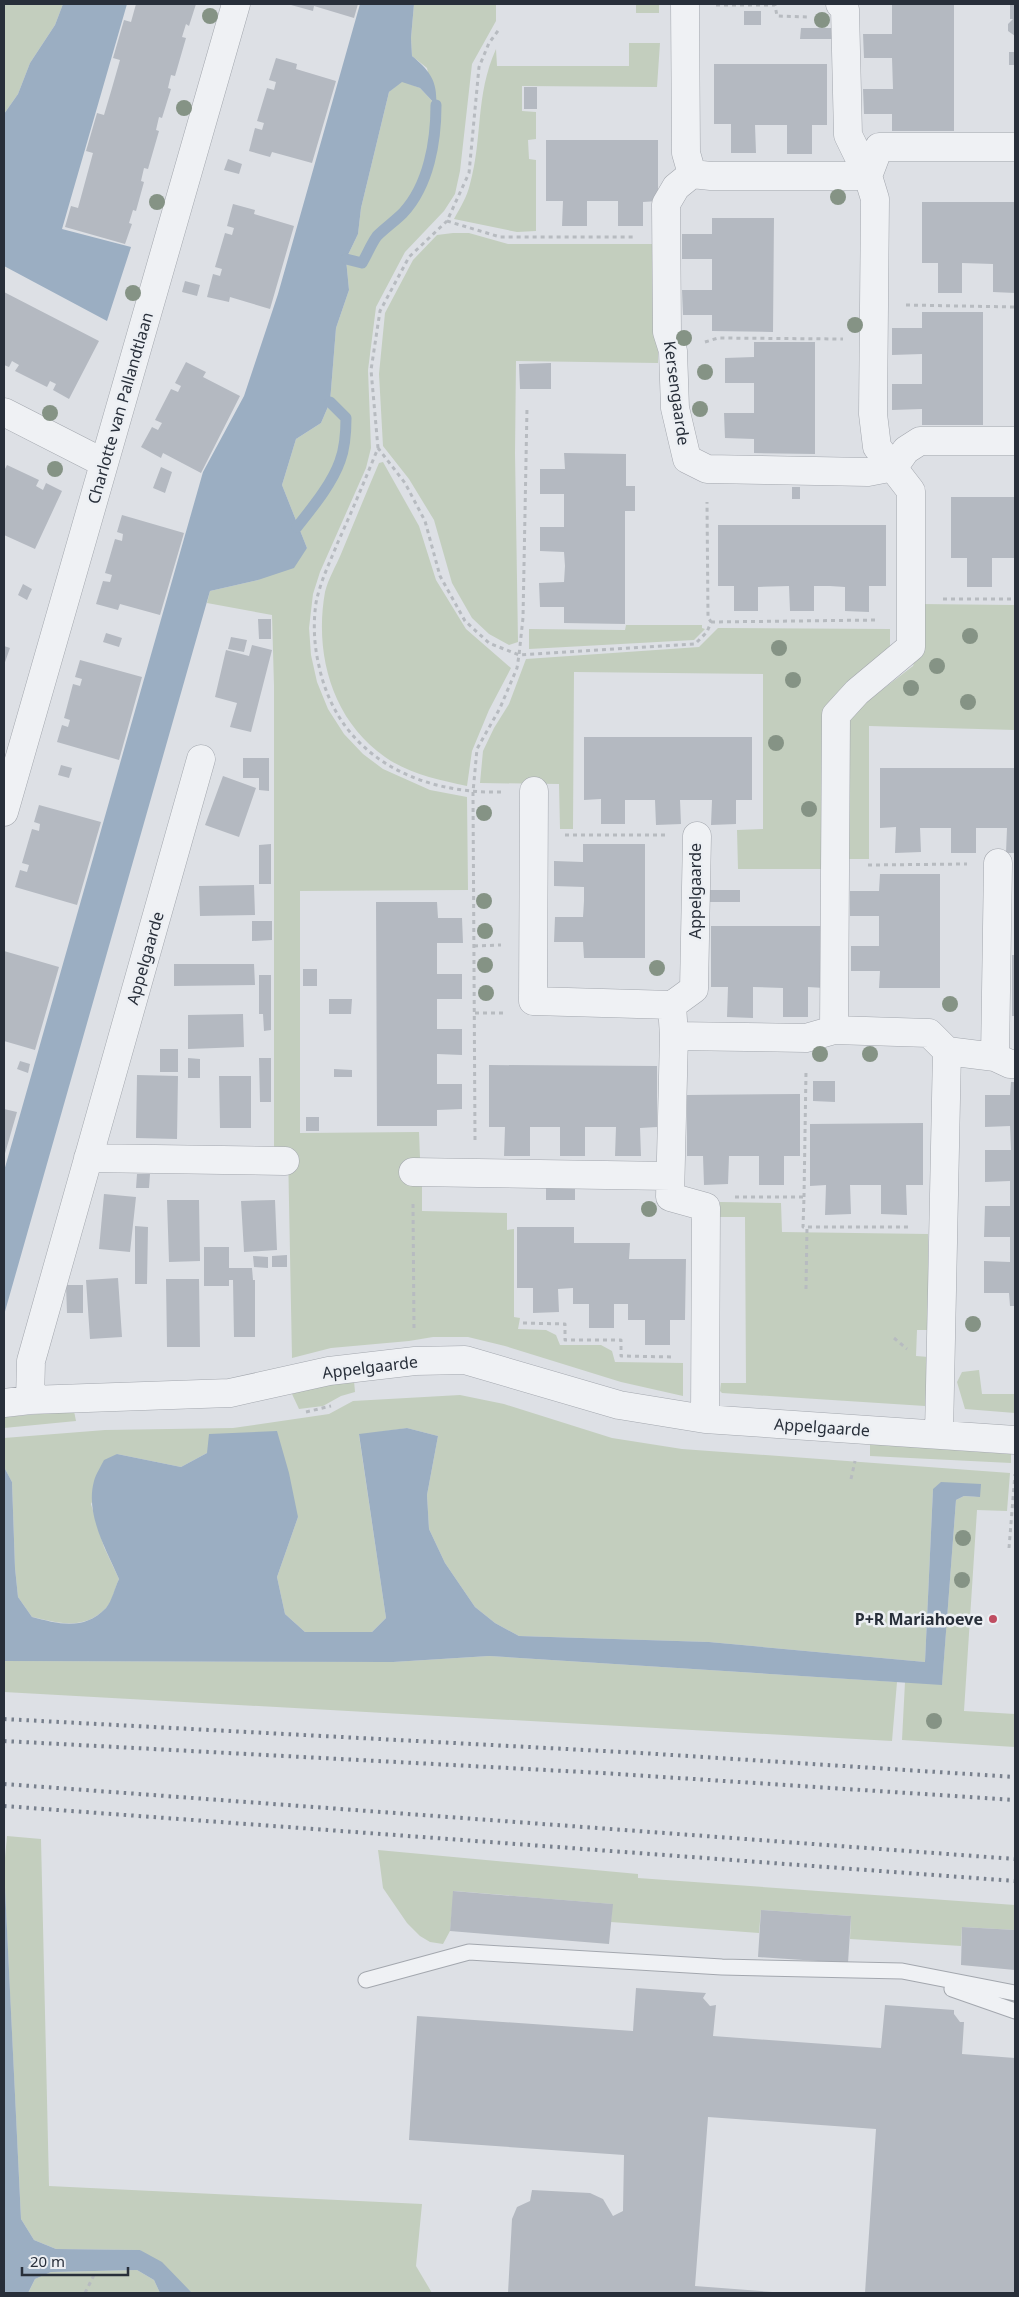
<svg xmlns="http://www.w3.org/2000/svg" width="1019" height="2297" viewBox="0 0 1019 2297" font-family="'Noto Sans',sans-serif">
	<rect width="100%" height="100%" fill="#dde0e5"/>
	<!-- green -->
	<path fill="#c3cebe" d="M4 4H63L55 25 30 63 18 94 4 114Z
		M414 4H496V21L472 64 460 171 455 194 444 211 405 252 376 307 368 370 371 448 366 468 320 572 313 594 309 628 311 655 317 682 328 709 344 734 363 754 383 769 430 790 467 797 468 890 300 891V1133L419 1132 420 1158 407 1159V1184H422V1211L507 1213V1230L514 1229V1317L520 1318 518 1329 546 1330 556 1335 560 1345H601L612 1351 615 1362 683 1363V1396L621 1382 505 1346 468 1337H433L409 1341 331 1348 292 1358 288 1150 274 1148V686L272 615 207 603 210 591 258 580 307 548 282 485 296 439 321 423 330 402 336 328 349 290 346 259 358 234 361 208 389 92 402 81 420 88 435 104 427 68 412 56 411 38Z
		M636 4H659V13H636Z
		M629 43H660L657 87 522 86V111L536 112V139L528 140 529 159 536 160V231L517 232 454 219C460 208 467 197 470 184 483 137 475 96 496 49L497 66H629Z
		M453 233H469L508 244H659L658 363 516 361 515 453 518 642 509 645 489 634 472 618 452 583 434 520 409 479 383 446 379 374 385 313 413 260 437 235Z
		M383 462 419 526 436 580 466 629 511 668 489 710 472 751 467 786C439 780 409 774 385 757 332 720 314 654 325 592 328 579 336 566 341 554 354 523 366 493 379 463Z
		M920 604 1015 605V730L869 726V859H848L850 719 853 712 913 666 921 641Z
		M626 625H702V628L705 629 694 640 529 649V629L625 630Z
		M718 628 890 629V649C868 666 836 685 826 711L823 869H738L737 830 763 829V674L574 672 573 829H560L559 784 480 783 483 751 494 728 509 704 526 659 699 647Z
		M720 1202 781 1203 782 1232 928 1234 929 1330H917L916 1356 929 1357 925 1406 722 1393 720 1391 721 1383H746L745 1217H719Z
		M979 1370 982 1394H1015V1413L965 1409 957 1382 962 1372Z
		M354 1381 355 1392 341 1396 323 1406 299 1409 292 1394 323 1385Z
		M460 1395 504 1404 612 1438 682 1449 1010 1473 1007 1511 977 1510 964 1711 1015 1714V1747L902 1740 905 1682 942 1684 956 1500 964 1496 980 1497 933 1489 925 1662 709 1642 519 1636 495 1623 475 1607 445 1563 429 1529 427 1495 438 1436 407 1428 359 1435 386 1618 372 1632H305L285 1614 277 1577 298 1517 207 1453 181 1467 117 1454 91 1504 104 1547 119 1579C115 1587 113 1601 106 1608 84 1631 59 1623 32 1617L18 1597 15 1568 12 1482 4 1467V1438L105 1430 233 1428 329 1414 353 1401Z
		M74 1411 76 1421 4 1428V1417Z
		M870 1444 1011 1454V1463L870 1456Z
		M489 1656 897 1682 892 1741 4 1692V1661L393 1662Z
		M7 1836 41 1839 49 2186 422 2204 416 2266 432 2293H192L140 2250 56 2249 34 2240 21 2219 4 1869Z
		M378 1850 638 1874V1878L1015 1905V1930L962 1927 961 1946 850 1939 851 1916 761 1910 759 1933 611 1922 612 1904 454 1891 450 1931 443 1944 430 1942 420 1936 407 1923 383 1888Z
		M137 2270 154 2280 160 2293H28L35 2279 51 2272Z"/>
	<!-- water -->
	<path fill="#9baec2" d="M63 4H127L62 229 131 247 107 321 4 266V114L18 94 30 63 55 25Z
		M360 4H414L411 38 412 56C429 70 438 81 436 105L420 88 402 82 389 92 361 208 358 234 346 259 349 290 336 328 330 402 321 423 296 439 282 485 307 548 294 568 258 580 210 591 4 1315V1171L203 472 244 396 278 294Z
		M407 1428 438 1436 427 1495 429 1529 445 1563 475 1607 495 1623 519 1636 709 1642 925 1662 933 1489 941 1482 981 1484 980 1497 964 1496 956 1500 942 1685 489 1656 393 1662 4 1661V1467L12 1482 15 1568 18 1597 32 1617C59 1624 84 1631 106 1608 112 1601 115 1587 119 1579 106 1549 85 1514 94 1481 96 1474 101 1466 104 1460L117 1454 181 1467 207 1453 209 1434 277 1431 289 1473 298 1517 277 1577 285 1614 305 1632H372L386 1618 359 1434Z
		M4 1867 21 2219 34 2240 56 2249 140 2250 162 2262 192 2293H160L154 2280 137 2270 51 2272 35 2279 28 2293H4Z"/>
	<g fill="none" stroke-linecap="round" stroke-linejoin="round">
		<!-- stream -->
		<path stroke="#9baec2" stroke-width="11" d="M346 259 362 263C367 255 371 244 377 236 385 228 395 221 403 213 429 185 436 141 436 105
			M297 527C312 508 332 484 340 461 345 448 346 433 346 418L330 402"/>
	</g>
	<!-- building -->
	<path fill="#b4b9c1" d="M136 4H196L189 26 186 24 182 37 186 38 175 76 171 75 168 88 171 89 162 118 159 117 156 130 159 131 148 169 144 168 141 181 144 182 136 211 133 210 129 223 132 224 125 244 65 227 71 206 78 208 93 153 86 151 97 113 104 115 112 88 120 60 113 58 124 20 131 22Z
		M291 4H358L354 18 314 6 313 11 291 5Z
		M892 4H954V131H892V114H864L863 89H893L892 58H864L863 34H892Z
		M1010 4H1015V36L1008 31V24L1013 19H1010Z
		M744 11H761V25H744Z
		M801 28H832L833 39H800Z
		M1009 52H1015V65H1009Z
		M276 58 297 64 296 69 336 81 312 163 272 152 270 157 249 151 255 128 262 130 264 123 257 121 267 88 274 90 276 82 269 80Z
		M714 64H827V125H812V154H787V125H755L756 153H731V124H714Z
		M524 87H537V109H524Z
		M546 140H658V201L643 202V226H618V201H587V226H562L563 201H546Z
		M228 159 242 164 239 174 224 170Z
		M922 202H1015V293L993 292V264L962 263V293H938V263H922Z
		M233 204 255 210 254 214 294 226 270 309 230 297 229 302 207 297 213 274 220 276 222 269 215 267 225 233 232 235 234 228 227 226Z
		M712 218H774L773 332 712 331V315H683L682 290H712V259H682V234H712Z
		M185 281 200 285 197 296 182 292Z
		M4 292 99 341 69 399 53 390 56 384 50 381 47 387 15 371 19 365 12 361 9 367 4 365Z
		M922 312H983V425H922V409L892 410V384H922V354L892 355V328H922Z
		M754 342H815V454L754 453V439L725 438 724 413H754V383H725V358L754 357Z
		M186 362 206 372 203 377 240 396 201 473 163 453 161 458 141 447 152 427 158 430 162 423 155 420 171 389 178 392 181 386 175 383Z
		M551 363V389H520L519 364Z
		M564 453 626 454V486H635V511H625V624L564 623V607H540L539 583 564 582 565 566 564 552 540 551V527H564V494H540V469H565Z
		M7 465 39 480 36 486 43 490 46 483 62 491 35 549 4 535V471Z
		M161 467 172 472 165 493 153 488Z
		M792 487H800V499H792Z
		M951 497H1015V558H992V587H967V558H951Z
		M122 515 184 533 160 615 120 604 118 610 96 604 103 581 110 582 112 575 105 573 115 539 122 541 123 534 117 532Z
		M718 525H886V586H869V612L845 611V587L830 586H814V611H790L789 586 758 587V611H734V586H718Z
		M23 584 32 589 27 600 18 595Z
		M258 619H271V639H259Z
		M106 633 122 638 119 647 103 642Z
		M231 637 247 640 244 652 228 649Z
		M252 645 272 650 251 732 230 727 237 703 215 697 226 650 249 656Z
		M4 646 10 648 4 665Z
		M80 660 142 677 119 760 57 742 62 725 68 727 70 720 64 718 73 684 80 686 82 679 75 677Z
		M584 737H752V800H736V824L711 825 712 800H680L681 824 656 825 655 800H625V824H601V799L584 800Z
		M243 758H269V791L259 790V778H243Z
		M61 765 72 768 69 778 58 775Z
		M880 768H1015V853H1006L1007 828H976V853H951V828H920L921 852 895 853 896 827 880 828Z
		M223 776 256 788 239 837 205 825Z
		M39 805 101 822 77 905 15 887 20 870 27 872 29 865 22 863 32 829 39 831 40 824 34 822Z
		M271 844V884H259V845Z
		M583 844H645V958H584L583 942H554L555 917H583L584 901V887L554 886V861L583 862Z
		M880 874H940V988H879L880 971H851V946H879V916H850V891H879Z
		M254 885 255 915 200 916 199 886Z
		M705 890H740V902H705Z
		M376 902H437L438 918H462L463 943H437V974H462V999H437V1029H462V1055L437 1054V1084H462V1109L437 1110V1126H377Z
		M252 921H272V940L252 941Z
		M711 926H824V988L808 987V1017H783V988L753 987V1018L727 1017 728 987H711Z
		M4 951 59 967 35 1050 4 1041Z
		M1012 955H1015V1016H1012Z
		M174 964H254L255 985 174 986Z
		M303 969H317V986H303Z
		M259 975H271V1030L264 1031 263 1014H259Z
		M329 999H352L351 1014H329Z
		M243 1014 244 1047 188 1049V1015Z
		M160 1049H178V1072H160Z
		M188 1058 200 1059V1078H188Z
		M259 1058H271V1102H260Z
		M20 1061 30 1064 28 1073 17 1069Z
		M489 1065 657 1066V1127L640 1128 641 1156H615L616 1127H585V1156H560V1127H530V1156H504L505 1127H489Z
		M334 1069 352 1070V1077H334Z
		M137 1075 178 1076 177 1139 136 1138Z
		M219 1076H251V1128H220Z
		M813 1081H835V1102L813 1101Z
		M1011 1082H1015V1306H1010L1009 1293H984V1261L1010 1262V1237H984L985 1206H1010V1181L985 1182V1150H1011L1010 1126 985 1127V1095H1010Z
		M800 1094V1156H784V1185H759V1156H729L728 1184 704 1185 703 1156H687V1095Z
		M4 1109 17 1112 4 1157Z
		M306 1117H319V1131H306Z
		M923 1123V1185H906L907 1215 881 1214V1185H850L851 1214 825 1215 826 1185 810 1186V1124Z
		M137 1174H150L149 1188H136Z
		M546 1186 575 1187V1200H546Z
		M104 1194 136 1197 130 1252 99 1249Z
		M167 1200H199L200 1261 169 1262Z
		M275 1200 277 1250 244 1252 241 1201Z
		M135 1226 148 1227 147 1284H135Z
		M517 1227H574V1243H630L629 1259H686L685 1320H670V1345H645V1320H628V1304H614V1328H589V1304H573V1288L558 1289 559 1312 533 1313V1288H517Z
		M204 1247H229V1268H252L253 1280H255V1337H234L233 1280H229V1286H204Z
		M287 1255V1267H272V1256Z
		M253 1256 268 1257V1268L254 1267Z
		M118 1278 122 1337 90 1339 86 1280Z
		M166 1279H199L200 1347H167Z
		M66 1285H83V1313H67Z
		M453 1891 613 1904 609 1944 450 1931Z
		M761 1910 851 1916 848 1963 758 1957Z
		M962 1927 1015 1930V1970L961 1965Z
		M636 1988 706 1993 703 1998 710 2006 716 2005 713 2036 881 2048 885 2005 954 2010V2014L960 2022H964L962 2054 1015 2058V2293H865L876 2129 708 2117 695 2286 786 2293H508L512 2219 517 2207 530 2201 532 2190 590 2193 603 2199 613 2216 623 2211 624 2155 409 2140 417 2016 633 2031Z"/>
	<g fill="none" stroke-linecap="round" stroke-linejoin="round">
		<!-- service casing -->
		<g stroke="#a3a7ae" stroke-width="17">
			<path id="service" d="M366 1980 469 1952 722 1967 902 1971 1015 1993
				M952 1989 1015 2011"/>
		</g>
		<!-- minor casing -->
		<g stroke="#a3a7ae" stroke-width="29">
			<path id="minor" d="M685 4 686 153 692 174 711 176H868L875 199 873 414 877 447 911 491V647L857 692 836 715 834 1030 929 1033 947 1051 939 1434
				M840 4 845 9 848 135 868 176
				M692 174 676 187 666 204 667 332 673 351 675 408 687 459 707 469 868 472 894 467 906 450 920 441H1015
				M868 176 879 147H1015
				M4 412 104 463
				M534 791 533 1001 672 1005 674 1036 670 1197 706 1207 705 1419
				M4 812 236 4
				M672 1005 694 989 697 836
				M674 1036 806 1038 834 1030
				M947 1051 995 1057 1010 1064H1015
				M995 1057 998 863
				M88 1158 285 1161
				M413 1172 670 1176
				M30 1400 31 1361 201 759
				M4 1403 30 1400 230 1393 329 1371 415 1361 465 1360 619 1405 705 1419 1015 1440"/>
		</g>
		<!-- path -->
		<path stroke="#b7bbc0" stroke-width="3" stroke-dasharray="4 4" stroke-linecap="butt" d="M716 5H775L777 16 810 17
			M447 221 500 237H635
			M906 305 1015 307
			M705 342 718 338 843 339
			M378 448 371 370 380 311 409 257 447 221 469 173 479 67 489 43 500 28
			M943 599H1015
			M711 622 878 620
			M501 792C416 794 338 755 319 666 314 645 313 624 316 603 320 582 330 562 338 542 352 511 365 480 378 448L405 483 425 521 440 576 465 621 489 643 519 655 695 644 707 632 711 622 708 617 707 502
			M565 835H666
			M868 865 967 864
			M474 946 501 945
			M475 1013H504
			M475 1140 473 792 477 749 500 708 517 668 519 655 523 618 527 408
			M735 1197H804L803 1227H911
			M804 1197 806 1071
			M413 1204 414 1330
			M806 1289 807 1227
			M523 1323 565 1324V1340H621V1356L674 1357
			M894 1338 907 1349
			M306 1412 331 1406
			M851 1479 855 1461
			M1009 1548 1015 1474
			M85 2293 94 2275"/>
		<!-- service -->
		<use href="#service" stroke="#eff1f4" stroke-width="15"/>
		<!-- minor -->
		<use href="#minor" stroke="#eff1f4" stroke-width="28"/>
		<!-- rail -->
		<path stroke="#78808d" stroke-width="4" stroke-dasharray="2.5 5" stroke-linecap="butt" d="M4 1719 641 1753 1015 1777
			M4 1741 602 1773 1015 1800
			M4 1784 1015 1859
			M4 1806 1015 1881"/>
	</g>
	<!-- trees -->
	<g fill="#859385">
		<circle cx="210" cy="16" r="8"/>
		<circle cx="822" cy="20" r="8"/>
		<circle cx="184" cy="108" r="8"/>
		<circle cx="838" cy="197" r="8"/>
		<circle cx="157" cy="202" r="8"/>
		<circle cx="133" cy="293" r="8"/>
		<circle cx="855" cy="325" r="8"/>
		<circle cx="684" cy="338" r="8"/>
		<circle cx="705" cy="372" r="8"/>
		<circle cx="700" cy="409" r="8"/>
		<circle cx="50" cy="413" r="8"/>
		<circle cx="55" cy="469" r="8"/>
		<circle cx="970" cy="636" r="8"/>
		<circle cx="779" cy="648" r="8"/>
		<circle cx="937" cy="666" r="8"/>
		<circle cx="793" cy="680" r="8"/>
		<circle cx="911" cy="688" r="8"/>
		<circle cx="968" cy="702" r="8"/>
		<circle cx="776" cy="743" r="8"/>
		<circle cx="809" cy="809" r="8"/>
		<circle cx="484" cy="813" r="8"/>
		<circle cx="484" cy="901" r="8"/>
		<circle cx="485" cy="931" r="8"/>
		<circle cx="485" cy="965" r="8"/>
		<circle cx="657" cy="968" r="8"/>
		<circle cx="486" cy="993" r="8"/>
		<circle cx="950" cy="1004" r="8"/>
		<circle cx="820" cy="1054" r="8"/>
		<circle cx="870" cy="1054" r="8"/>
		<circle cx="649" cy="1209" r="8"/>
		<circle cx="973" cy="1324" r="8"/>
		<circle cx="963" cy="1538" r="8"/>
		<circle cx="962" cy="1580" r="8"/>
		<circle cx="934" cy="1721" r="8"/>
	</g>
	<!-- markers -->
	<circle fill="#bf4d61" stroke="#eceff3" stroke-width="2" cx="993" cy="1619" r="5"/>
	<g text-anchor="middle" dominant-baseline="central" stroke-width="5" stroke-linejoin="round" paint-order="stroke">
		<!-- street labels -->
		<g font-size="16" fill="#282f3a" stroke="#eceff3">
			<text transform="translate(677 393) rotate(82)">Kersengaarde</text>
			<text transform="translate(120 408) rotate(-74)">Charlotte van Pallandtlaan</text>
			<text transform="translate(695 891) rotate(-90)">Appelgaarde</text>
			<text transform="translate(145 958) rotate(-74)">Appelgaarde</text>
			<text transform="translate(370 1367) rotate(-7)">Appelgaarde</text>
			<text transform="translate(822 1427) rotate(4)">Appelgaarde</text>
		</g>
		<!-- poi labels -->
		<g font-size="16" font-weight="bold" fill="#282f3a" stroke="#eceff3" text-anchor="end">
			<text x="983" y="1619">P+R Mariahoeve</text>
		</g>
	</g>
	<!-- border -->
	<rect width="1019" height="2297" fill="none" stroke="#282f3a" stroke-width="10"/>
	<!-- scale -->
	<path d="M22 2267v8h106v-8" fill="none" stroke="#282f3a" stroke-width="2.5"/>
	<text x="30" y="2267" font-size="15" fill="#282f3a" stroke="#eceff3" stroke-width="4" paint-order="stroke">20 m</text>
</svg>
